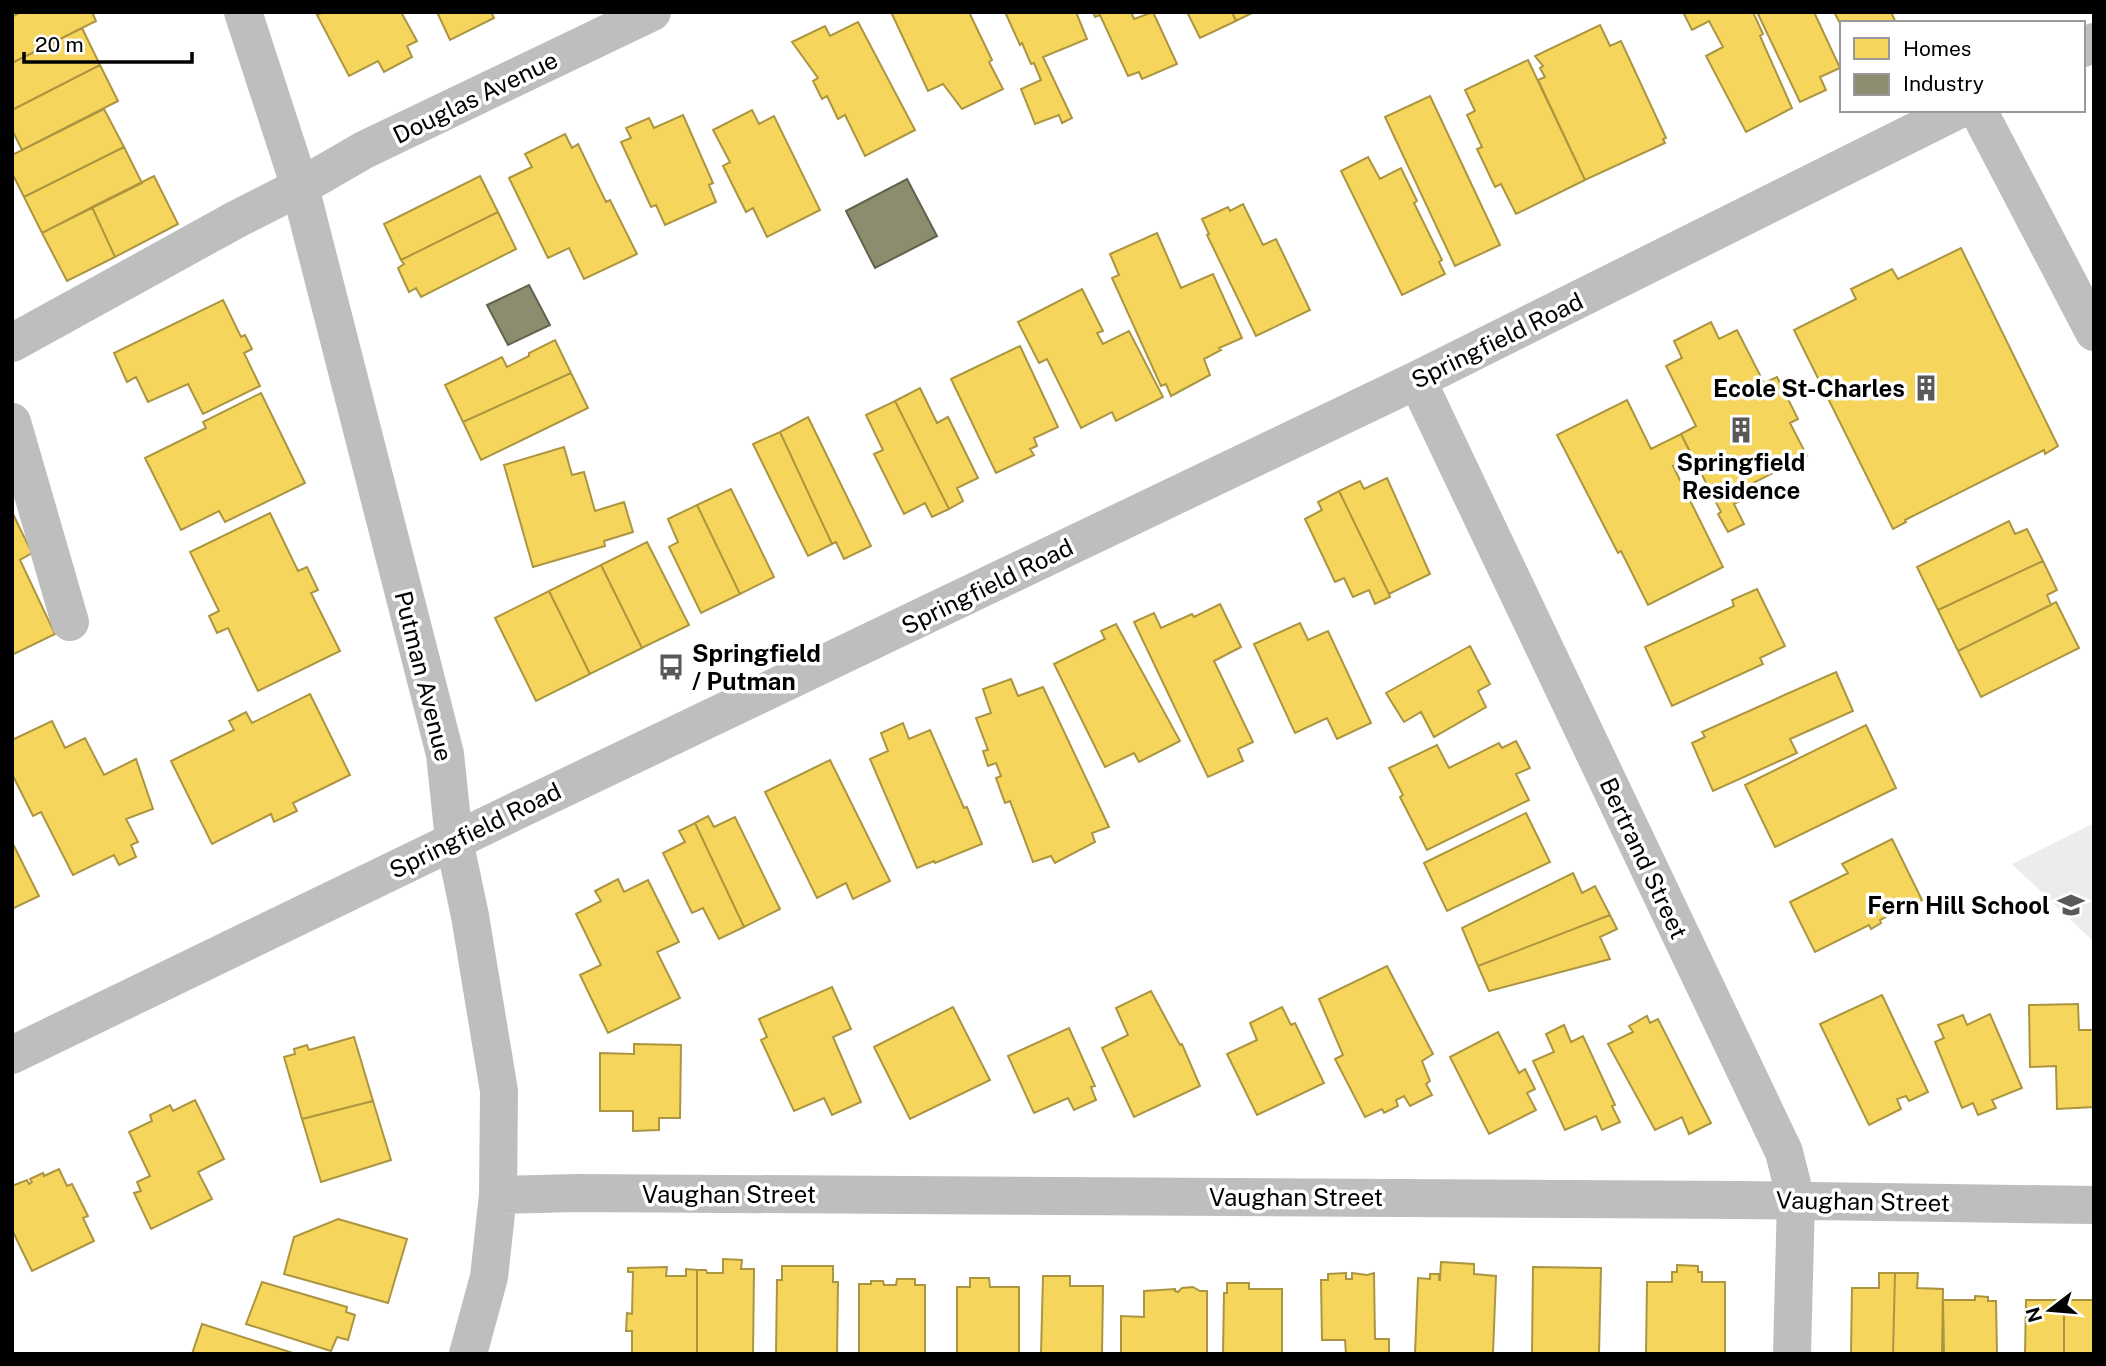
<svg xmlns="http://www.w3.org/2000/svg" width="2106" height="1366" viewBox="0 0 2106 1366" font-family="'Public Sans',sans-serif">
	<rect width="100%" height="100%" fill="#fff"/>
	<!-- green -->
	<path fill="#ececec" d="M2094 823V942L2012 864Z"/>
	<!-- homes -->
	<path fill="#f6d55c" stroke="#ac9540" stroke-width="2" d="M21 12H92L96 21 12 63V17Z
		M323 12H401L417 41 407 46 412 57 384 72 378 61 349 76 317 15Z
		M437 12H491L494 18 450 40Z
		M891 12H969L992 60 989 62 1003 89 962 109 943 84 928 91Z
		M1005 12H1076L1087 39 1043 57 1072 118 1062 123 1059 115 1035 124 1021 89 1041 80 1034 63 1031 64 1022 43 1020 45Z
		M1093 12H1131L1134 19 1153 12 1177 64 1142 79 1139 72 1128 76 1100 15 1095 17Z
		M1187 12H1232L1236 21 1200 38Z
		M1232 12H1254L1236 21Z
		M1683 12H1753L1763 34 1760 36 1792 108 1746 132 1706 56 1723 47 1709 21 1692 30Z
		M1757 12H1814L1840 68 1820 77 1826 90 1800 102Z
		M1834 12H1891L1896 23H1842V27Z
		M858 22 915 130 865 156 845 115 838 119 827 96 822 99 813 81 818 78 792 42 825 26 830 36Z
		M1600 25 1610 46 1621 41 1666 138 1663 139 1665 143 1585 180 1538 80 1545 77 1540 68 1543 66 1535 56Z
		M82 28 100 65 12 110V63Z
		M1528 60 1585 180 1516 214 1501 184 1495 187 1477 149 1482 147 1467 115 1475 111 1465 90Z
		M100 65 118 101 22 150 12 130V110Z
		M1430 96 1500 245 1455 266 1385 117Z
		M104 109 124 147 24 197 12 173V155Z
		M752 110 759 124 774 116 820 210 767 237 753 208 746 212 723 166 730 162 713 130Z
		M683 115 713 183 709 185 716 202 665 225 656 205 651 207 621 142 631 138 626 128 649 118 654 128Z
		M565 134 572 148 578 144 606 202 610 200 637 254 584 279 569 248 548 258 509 178 532 167 525 154Z
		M124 147 142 183 42 233 24 197Z
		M1368 157 1380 179 1401 168 1417 201 1414 203 1442 260 1439 262 1445 274 1402 295 1341 171Z
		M154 176 178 224 115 257 92 207Z
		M480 176 498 212 401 260 384 224Z
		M1243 204 1263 245 1276 239 1310 310 1256 336 1207 235 1209 234 1202 219 1228 207 1230 211Z
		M92 207 115 257 67 281 42 233Z
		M498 212 516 249 421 297 416 288 409 292 398 268 404 264 401 260Z
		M1157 233 1181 288 1213 274 1242 338 1219 348 1221 350 1204 359 1210 375 1171 396 1166 384 1161 386 1112 278 1119 275 1110 254Z
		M1961 248 2058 446 2045 454 2044 450 1905 520 1906 522 1893 529 1794 330 1856 299 1851 289 1892 269 1898 279Z
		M1082 289 1103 331 1097 333 1103 344 1129 331 1163 397 1116 421 1112 412 1081 428 1047 359 1039 363 1018 322Z
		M223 300 241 337 245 335 252 349 244 353 260 386 203 414 188 384 148 402 136 377 127 382 114 353Z
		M1711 322 1719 339 1737 330 1764 383 1777 377 1798 419 1790 423 1807 456 1747 486 1751 495 1734 504 1744 524 1728 532 1718 514 1721 512 1681 434 1696 426 1666 366 1682 358 1674 341Z
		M555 340 571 373 463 422 445 385 502 357 507 367 529 356V353Z
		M1020 346 1058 427 1034 438 1037 446 1030 449 1034 455 996 473 951 379Z
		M571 373 588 408 481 460 463 422Z
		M920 388 937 423 948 417 978 478 957 488 963 501 949 509 895 401Z
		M261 393 305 483 225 522 219 511 181 530 145 458 206 428 203 422Z
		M1627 400 1651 449 1681 434 1692 456 1673 466 1723 567 1648 605 1621 551 1618 553 1557 435Z
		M895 401 949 509 932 517 925 503 904 514 874 454 883 450 866 415Z
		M808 417 871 546 844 559 836 542 832 544 780 432Z
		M780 432 832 544 808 556 753 444Z
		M564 447 572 475 584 472 595 511 624 502 633 532 604 541 605 546 533 567 504 465Z
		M1387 478 1430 574 1389 594 1339 491 1360 481 1364 489Z
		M731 489 774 577 740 594 697 505Z
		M1339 491 1389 594 1390 597 1375 604 1369 590 1353 597 1344 578 1335 582 1305 519 1322 510 1318 502Z
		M697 505 740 594 701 613 669 547 678 542 668 519Z
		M12 512 32 553 20 560 55 634 12 655Z
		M270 513 298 571 307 567 318 590 311 593 340 651 258 691 228 628 217 633 209 616 219 611 190 552Z
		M2009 521 2015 534 2027 529 2043 561 1938 610 1917 567Z
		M647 542 689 625 642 648 601 565Z
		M2043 561 2057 590 2047 595 2051 605 1958 651 1938 610Z
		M601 565 642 648 590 674 549 591Z
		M1757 589 1785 646 1760 658 1763 664 1672 706 1645 647 1734 606 1732 600Z
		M549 591 590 674 536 701 495 618Z
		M2056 602 2079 648 1981 697 1958 651Z
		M1220 604 1241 647 1214 661 1253 742 1238 749 1243 761 1208 777 1134 622 1154 613 1161 628 1192 614 1194 617Z
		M1300 623 1308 640 1328 631 1371 723 1337 739 1327 718 1295 733 1254 644Z
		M1116 624 1180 741 1139 762 1134 753 1105 767 1054 664 1105 639 1101 631Z
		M1470 646 1490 684 1478 691 1486 707 1434 737 1421 712 1404 722 1386 693Z
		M1836 672 1853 711 1790 739 1797 753 1713 791 1692 743 1705 737 1702 732Z
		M1011 679 1018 696 1043 687 1109 827 1092 833 1095 842 1055 863 1051 856 1033 862 1010 801 1005 803 996 778 1001 776 996 763 988 766 983 751 988 750 976 718 991 713 983 689Z
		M310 694 350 775 293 803 297 811 274 822 271 814 212 844 171 761 234 730 229 721 246 712 252 723Z
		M52 721 65 748 85 738 104 775 136 759 153 809 126 819 138 842 131 845 136 857 119 865 114 855 73 875 41 812 33 816 12 774V740Z
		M903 723 909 739 930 730 964 808 967 807 982 844 935 863 934 861 917 868 870 759 888 751 881 733Z
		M1866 725 1896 788 1775 847 1745 785Z
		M1516 741 1530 768 1516 774 1529 800 1427 850 1400 797 1403 795 1389 768 1437 745 1449 768 1499 743 1502 748Z
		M830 760 890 881 853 899 846 883 817 898 765 792Z
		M1526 813 1550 862 1447 911 1424 863Z
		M708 816 714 827 735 817 780 909 744 927 695 823Z
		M695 823 744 927 719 939 703 908 692 913 663 853 685 842 679 831Z
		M1892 839 1922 900 1908 907 1910 910 1899 916 1897 911 1880 920 1881 923 1871 929 1869 925 1815 952 1790 902 1848 873 1842 864Z
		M12 842 39 896 12 909Z
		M1573 873 1582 893 1595 886 1610 915 1478 966 1462 928Z
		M618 879 624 892 648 880 679 942 657 952 680 998 608 1033 580 975 601 965 576 914 601 901 595 891Z
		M1610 915 1617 929 1600 937 1610 959 1489 991 1478 966Z
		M1387 966 1433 1054 1422 1061 1430 1081 1426 1084 1432 1095 1410 1106 1404 1096 1396 1100 1398 1106 1384 1113 1382 1109 1365 1117 1335 1059 1343 1055 1319 999Z
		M832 987 851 1029 833 1037 861 1102 832 1115 824 1098 794 1111 761 1040 767 1037 759 1019Z
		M1151 991 1180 1045 1182 1044 1200 1086 1134 1117 1102 1048 1128 1035 1116 1008Z
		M1882 995 1928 1092 1909 1101 1906 1096 1897 1099 1901 1109 1869 1125 1820 1024Z
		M2078 1004 2079 1030H2094V1107L2057 1109 2056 1066 2030 1067 2029 1005Z
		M953 1007 990 1080 910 1119 874 1047Z
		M1282 1007 1291 1025 1295 1023 1324 1083 1257 1115 1227 1054 1257 1040 1250 1023Z
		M1990 1014 2022 1088 1992 1100 1996 1108 1978 1115 1973 1103 1962 1108 1935 1042 1944 1038 1938 1025 1963 1015 1967 1025Z
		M1647 1016 1650 1023 1658 1019 1711 1123 1689 1134 1682 1117 1655 1130 1608 1044 1633 1032 1629 1026Z
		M1564 1025 1571 1042 1583 1036 1615 1105 1612 1106 1620 1122 1602 1130 1596 1116 1565 1130 1533 1061 1554 1052 1546 1034Z
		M1069 1028 1095 1086 1091 1087 1096 1100 1074 1110 1068 1098 1034 1113 1008 1056Z
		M1498 1032 1519 1073 1525 1069 1535 1089 1527 1093 1536 1110 1489 1134 1450 1057Z
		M354 1037 373 1101 302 1119 284 1057 295 1054 294 1049 307 1045 309 1050Z
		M634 1044 681 1045 680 1118H659V1130L633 1131V1111H600V1053L634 1054Z
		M195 1100 224 1159 198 1172 212 1199 151 1229 134 1193 141 1191 137 1182 150 1176 129 1132 152 1121 150 1115 170 1105 173 1111Z
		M373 1101 391 1160 321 1182 302 1119Z
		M59 1169 67 1186 72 1184 88 1216 83 1218 94 1241 32 1271 12 1230V1186L27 1180 29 1184 32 1182 30 1179 43 1173 44 1176Z
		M338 1219 407 1239 388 1303 284 1274 294 1237Z
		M723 1259 742 1260 741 1269H754L753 1354H697V1270H706L707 1273H723Z
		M1441 1262 1474 1264V1274L1496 1276 1493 1353 1415 1354 1418 1278 1430 1279V1274H1439V1280H1440Z
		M1677 1265 1698 1266V1272H1702V1282H1725V1354H1646L1647 1282H1672V1272H1677Z
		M782 1266H833V1282H838L837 1354H776L777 1280H782Z
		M667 1267 666 1276H686V1269L697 1270V1354H632V1331H626L627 1313 632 1314 633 1272H628V1268Z
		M1533 1267 1601 1268 1599 1354H1532Z
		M1346 1273V1279H1352V1273L1367 1275 1374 1273 1375 1339H1389V1354H1346L1345 1340H1322L1321 1280H1328V1274Z
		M1879 1273H1895L1893 1354H1851L1852 1288H1879Z
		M1895 1273H1918L1917 1288 1943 1289 1942 1354H1893Z
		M1043 1276H1070V1286H1103L1102 1354H1041Z
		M970 1278H989L990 1287H1019V1354H957V1287H970Z
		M897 1279H915V1285H925V1354H859V1284H871V1281H883L884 1285H896Z
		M262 1282 347 1307 346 1312 355 1315 348 1340 337 1337 331 1351 246 1324Z
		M1227 1283H1249V1289H1282V1354H1223L1224 1293H1227Z
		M1193 1287 1200 1291H1207V1354H1121V1316L1144 1317V1291L1175 1289V1291L1178 1292 1182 1288Z
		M1975 1296 1988 1297V1301H1996L1997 1354H1944L1943 1300H1975Z
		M2026 1300H2064V1354H2025Z
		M2064 1300H2094V1354H2064Z
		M202 1324 296 1354H192Z"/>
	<!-- industry -->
	<path fill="#8c8c6e" stroke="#62624d" stroke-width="2" d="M907 179 937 236 875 268 846 211Z
		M529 285 550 325 508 345 487 305Z"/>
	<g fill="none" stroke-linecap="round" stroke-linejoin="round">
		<!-- minor -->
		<path stroke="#bebebe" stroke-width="38" d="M243 12 300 187 445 754 454 840 470 916 499 1091 498 1195 489 1277 468 1354
			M2083 48 2094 42
			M1978 110 2094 332
			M12 343 237 219 300 187 364 150 652 12
			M1417 380 1784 1152 1796 1200 1792 1354
			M12 422 70 622
			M12 1055 514 812 1417 380 1958 110
			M498 1195 577 1193 1739 1200 2094 1205"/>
	</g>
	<!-- icons -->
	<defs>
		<g id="building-bare" transform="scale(2.1)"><path d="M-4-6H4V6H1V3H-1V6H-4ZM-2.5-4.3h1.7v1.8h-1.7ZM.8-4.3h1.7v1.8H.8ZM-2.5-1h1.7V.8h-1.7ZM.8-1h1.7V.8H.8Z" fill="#595959" stroke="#fff" stroke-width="2.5" paint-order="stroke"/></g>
		<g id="bus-bare" transform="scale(2.1)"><path d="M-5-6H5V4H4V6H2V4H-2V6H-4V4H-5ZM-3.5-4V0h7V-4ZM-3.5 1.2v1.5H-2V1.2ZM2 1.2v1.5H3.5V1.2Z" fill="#595959" stroke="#fff" stroke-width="2.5" paint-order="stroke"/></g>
		<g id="school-bare" transform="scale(2.1)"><path d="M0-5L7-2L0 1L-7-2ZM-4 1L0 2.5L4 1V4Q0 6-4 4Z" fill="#595959" stroke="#fff" stroke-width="2.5" paint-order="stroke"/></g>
	</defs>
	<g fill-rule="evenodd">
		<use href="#building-bare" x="1926" y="388"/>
		<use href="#building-bare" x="1741" y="430"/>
		<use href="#bus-bare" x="671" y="667"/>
		<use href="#school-bare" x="2071" y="905"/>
	</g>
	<g text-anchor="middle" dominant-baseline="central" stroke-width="7" stroke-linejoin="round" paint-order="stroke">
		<!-- street labels -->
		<g font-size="24" fill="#000" stroke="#fff">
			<text transform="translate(475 97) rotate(-26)">Douglas Avenue</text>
			<text transform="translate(1497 340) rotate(-26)">Springfield Road</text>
			<text transform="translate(987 586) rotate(-26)">Springfield Road</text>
			<text transform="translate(424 676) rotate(76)">Putman Avenue</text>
			<text transform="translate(475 830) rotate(-26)">Springfield Road</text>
			<text transform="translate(1644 858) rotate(65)">Bertrand Street</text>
			<text x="729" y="1194">Vaughan Street</text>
			<text x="1296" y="1197">Vaughan Street</text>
			<text transform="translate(1863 1201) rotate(1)">Vaughan Street</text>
		</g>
		<!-- poi labels -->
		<g font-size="24" font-weight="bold" fill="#000" stroke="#fff" text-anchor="end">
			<text x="1905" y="388">Ecole St-Charles</text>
			<text x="1741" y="462" text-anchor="middle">Springfield<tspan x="1741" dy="28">Residence</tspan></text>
			<text x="692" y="653" text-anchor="start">Springfield<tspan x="692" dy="28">/ Putman</tspan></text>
			<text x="2050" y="905">Fern Hill School</text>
		</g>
	</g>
	<!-- border -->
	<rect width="2106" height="1366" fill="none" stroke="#000000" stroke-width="28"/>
	<!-- legend -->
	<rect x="1840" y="21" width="245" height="91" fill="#ffffff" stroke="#999999" stroke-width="2"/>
	<rect x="1854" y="38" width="35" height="21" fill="#f6d55c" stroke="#999999" stroke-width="2"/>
	<text x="1903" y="56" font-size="21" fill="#000000">Homes</text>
	<rect x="1854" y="74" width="35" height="21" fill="#8c8c6e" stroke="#999999" stroke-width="2"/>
	<text x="1903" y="91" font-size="21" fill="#000000">Industry</text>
	<!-- north arrow -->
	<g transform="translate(2050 1310) rotate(254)" stroke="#ffffff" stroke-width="5" paint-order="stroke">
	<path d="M0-5L12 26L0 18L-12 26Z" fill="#000000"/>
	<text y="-10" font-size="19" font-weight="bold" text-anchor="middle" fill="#000000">N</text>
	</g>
	<!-- scale -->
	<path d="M24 52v10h168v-10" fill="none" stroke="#000000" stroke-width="3.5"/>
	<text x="35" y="52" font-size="21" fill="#000000" stroke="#ffffff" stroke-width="5" paint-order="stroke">20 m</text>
</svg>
